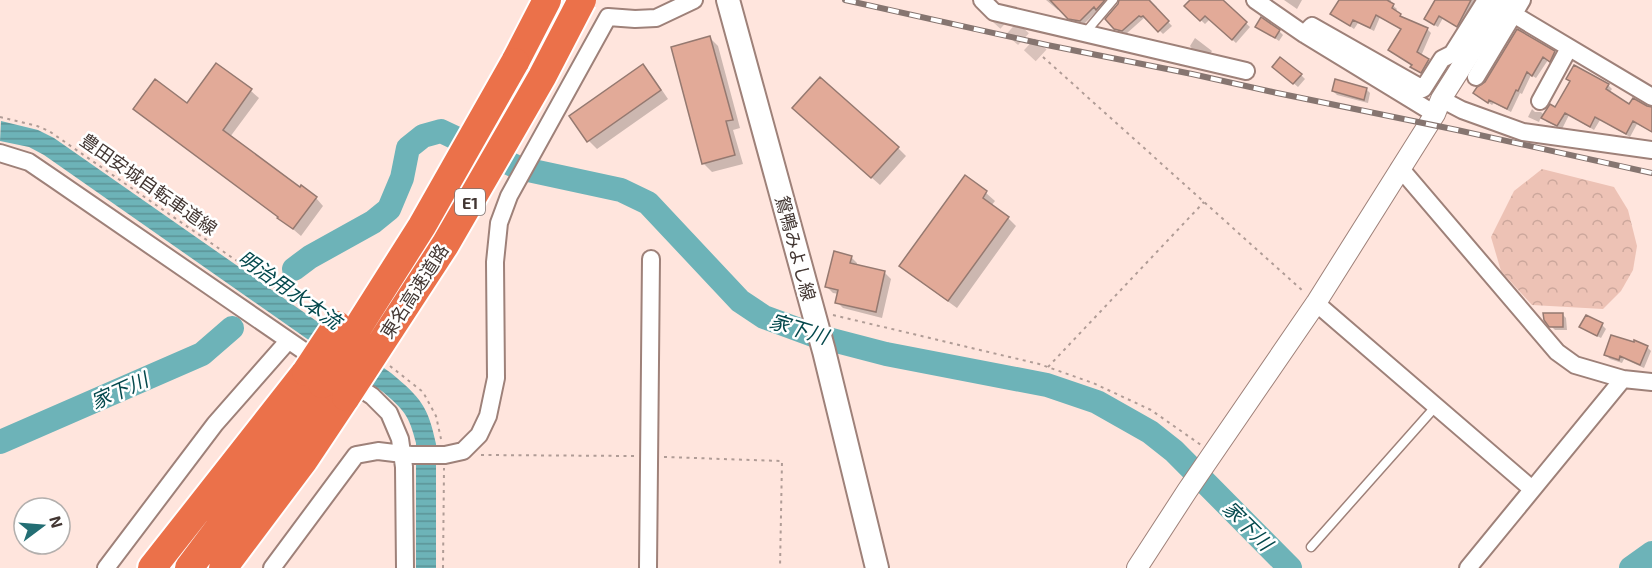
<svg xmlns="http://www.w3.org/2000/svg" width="1652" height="568" viewBox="0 0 1652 568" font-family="'Exo 2','Noto Sans JP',sans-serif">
	<defs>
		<pattern id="forest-crowns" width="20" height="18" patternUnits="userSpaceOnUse" patternTransform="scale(1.5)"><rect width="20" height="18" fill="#edc2b5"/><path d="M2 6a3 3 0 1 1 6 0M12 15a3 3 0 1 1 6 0" fill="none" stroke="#cca79c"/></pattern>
		<pattern id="water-rules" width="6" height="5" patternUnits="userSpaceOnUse" patternTransform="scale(1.5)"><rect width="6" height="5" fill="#6db3b8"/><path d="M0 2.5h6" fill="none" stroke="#5b9296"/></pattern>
	</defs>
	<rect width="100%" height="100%" fill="#ffe5dd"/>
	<!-- forest -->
	<path fill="url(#forest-crowns)" d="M1542 169 1614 187 1628 210 1637 246 1633 270 1621 291 1603 309 1532 305 1501 271 1491 237 1514 191Z"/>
	<!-- water -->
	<path fill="url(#water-rules)" d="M1 121 38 130 54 138 391 373C421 398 428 406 436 444V568H416V443C409 415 404 410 383 392L44 155 29 147 0 141Z"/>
	<!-- shadow -->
	<path fill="#0003" d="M1046 0H1111L1101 12 1098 10 1084 24 1073 22 1060 8 1058 10Z
		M1120 0H1150L1157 7 1156 9 1172 26 1163 34 1147 18 1146 20 1144 18 1126 34 1120 33 1107 19 1121 2Z
		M1192 0H1221L1250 27 1236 43 1210 19 1205 24 1186 6Z
		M1284 0H1302L1297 9Z
		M1341 0H1391L1390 3 1397 9 1395 12 1405 19 1427 29 1431 33 1421 56 1432 64 1425 76 1416 70 1413 66 1394 53 1402 30 1380 17 1374 31 1358 23 1354 29 1332 14Z
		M1437 0H1475L1460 28 1443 18 1438 27 1429 22Z
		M1257 26 1279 31 1283 35 1279 41Z
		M1517 31 1554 53 1558 56 1554 64 1548 60 1536 78 1531 75 1522 94 1520 93 1511 112 1494 103 1492 105 1475 93 1486 83Z
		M710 38 718 46 740 128 733 130 743 164 712 172 704 164Z
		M1195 38 1212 51 1210 54 1193 50 1190 46Z
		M216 65 251 91 259 98 230 137 300 189 316 198 323 206 301 236 280 218 187 105Z
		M643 66 651 74 668 99 597 149 589 141Z
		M1278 70 1301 75 1305 79 1298 87Z
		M1608 85 1612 89 1609 93 1629 106 1652 108V132L1637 124 1630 137 1600 120 1594 130 1569 115 1562 129 1547 122 1541 117 1539 122 1528 117 1532 109 1535 112H1541L1545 116 1555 109Z
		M1366 89 1370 93 1368 103 1337 95 1333 91Z
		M802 116 898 148 906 156 880 185Z
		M965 177 986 193 995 201 991 206 1008 218 1016 226 957 308 910 274 901 265Z
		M851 257 857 263V266L885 273 891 279 882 318 843 308 837 302 839 294 833 293 827 287Z
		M1562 314 1566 318 1567 330H1555L1545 320Z
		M1602 325 1606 329 1601 338 1585 330 1581 326Z
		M1647 347 1651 351 1644 368 1624 359 1622 363 1610 359 1606 355Z"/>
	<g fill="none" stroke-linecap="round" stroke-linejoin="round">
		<!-- river -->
		<path stroke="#6db3b8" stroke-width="24" d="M294 269 310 257 373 222 389 209 402 178 408 148 423 136 441 131 519 168 621 190 648 203 740 301 764 317 813 335 886 354 1047 385 1097 402 1150 432 1174 451 1290 568
			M0 442 202 354 232 328
			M1631 568 1652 553"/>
	</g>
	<!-- building -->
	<path fill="#e2aa98" stroke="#957970" stroke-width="1.5" d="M1050 0H1105L1096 10 1094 7 1080 21 1068 19Z
		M1119 0H1149L1169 21 1158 32 1143 16 1141 17 1139 16 1122 31 1114 29 1105 19 1118 4Z
		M1190 0H1223L1247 22 1232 40 1205 16 1200 21 1184 6Z
		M1339 0H1387L1394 4 1392 8 1401 14 1400 16 1428 28 1417 52 1429 59 1421 73 1410 67 1412 65 1388 50 1401 29 1376 15 1370 28 1353 20 1350 26 1330 14Z
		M1435 0H1471L1457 27 1439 16 1434 25 1424 19Z
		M1261 17 1280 30 1275 38 1255 27Z
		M1517 29 1555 51 1550 62 1543 57 1532 76 1527 72 1518 91 1516 90 1507 109 1489 100 1488 103 1473 93 1477 87 1485 82Z
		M710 36 733 120 726 121 735 155 702 164 671 47Z
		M1280 57 1302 74 1293 84 1272 67Z
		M216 63 252 89 223 130 300 187 301 185 317 197 293 229 277 218 278 217 133 109 155 79 187 103Z
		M643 64 661 90 587 142 569 116Z
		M1574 65 1609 84 1606 89 1629 104 1633 98 1647 106 1652 107V132L1633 121 1626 134 1595 117 1590 127 1565 113 1557 126 1541 118 1550 104 1555 107 1570 81 1566 79Z
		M820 77 899 147 871 178 792 108Z
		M1335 79 1367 88 1364 100 1332 91Z
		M965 175 987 191 983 198 1009 217 948 301 899 266Z
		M834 251 852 256 850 263 885 271 876 312 835 303 838 290 825 287Z
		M1543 313H1563V327H1549L1544 320Z
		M1586 315 1603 323 1597 336 1579 327Z
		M1611 335 1634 342V340L1648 346 1640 365 1620 356 1619 360 1604 355Z"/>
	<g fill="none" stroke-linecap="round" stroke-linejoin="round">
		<!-- minor-tunnel -->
		<path stroke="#d9c2bb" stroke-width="16" stroke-dasharray="16 8" stroke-linecap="butt" d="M994 12 1043 57"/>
		<!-- service casing -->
		<g stroke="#9e8179" stroke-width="11">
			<path id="service" d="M1085 33 1113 0
				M1311 547 1436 406"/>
		</g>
		<!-- minor casing -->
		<g stroke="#9e8179" stroke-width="20">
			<path id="minor" d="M982 0 994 12 1246 71
				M1255 0 1304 34 1435 114
				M1513 14 1652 97
				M1304 34 1312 26 1423 89 1442 59 1452 54 1486 0
				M1476 77 1522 0
				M1441 99 1462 110 1523 132 1652 150
				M1540 101 1569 48
				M0 153 29 162 54 179 320 362
				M1400 168 1557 352 1575 365 1623 379 1652 382
				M1316 303 1532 489
				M349 381 372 396 389 413 400 439 404 467 405 568
				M106 568 215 424 288 341
				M272 568 356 455 378 451 411 455H445L463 451 479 435 488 416 496 378 495 262 499 223 509 196 608 17 635 19 656 18 694 0
				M648 568 651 259
				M1468 568 1623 379"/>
		</g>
		<!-- tertiary casing -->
		<g stroke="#9e8179" stroke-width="22">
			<path id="tertiary" d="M1137 568 1187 491 1316 303 1435 114 1441 99 1504 0"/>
		</g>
		<!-- secondary casing -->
		<g stroke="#9e8179" stroke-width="26">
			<path id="secondary" d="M728 0 824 351 877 568"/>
		</g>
		<!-- motorway casing -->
		<g stroke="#fff" stroke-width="32">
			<path id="motorway" d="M515 62 547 0
				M152 568 306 372
				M189 568 283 443 322 384
				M223 568 304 460 346 397"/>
		</g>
		<!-- path -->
		<path stroke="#b09c96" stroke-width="2" stroke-dasharray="3 4.5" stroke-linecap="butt" d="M1043 57 1304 292
			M0 117 37 126 49 131 318 317
			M833 315 1039 364 1093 383 1151 410 1201 445
			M390 366 423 392 436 416 441 439
			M1048 367 1204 202
			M481 455 634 456
			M664 457 782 461 780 568
			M443 568 444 468"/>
		<!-- service -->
		<use href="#service" stroke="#fff" stroke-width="8"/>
		<!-- minor -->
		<use href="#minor" stroke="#fff" stroke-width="16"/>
		<!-- tertiary -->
		<use href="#tertiary" stroke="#fff" stroke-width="20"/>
		<!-- secondary -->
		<use href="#secondary" stroke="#fff" stroke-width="22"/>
		<!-- motorway -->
		<use href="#motorway" stroke="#eb714a" stroke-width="28"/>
		<!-- rail casing -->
		<g stroke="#867570" stroke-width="6">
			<path id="rail" d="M845 0 1047 45 1192 74 1277 93 1457 130 1652 173"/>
		</g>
		<!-- rail -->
		<use href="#rail" stroke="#fff" stroke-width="4" stroke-dasharray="11" stroke-linecap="butt"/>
		<!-- motorway-bridge casing -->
		<g stroke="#fff" stroke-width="32" stroke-linecap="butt">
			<path id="motorway-bridge" d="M306 372 337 325
				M322 384 422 226 515 62
				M346 397 445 245 542 77 582 0"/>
		</g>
		<!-- motorway-bridge -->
		<use href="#motorway-bridge" stroke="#eb714a" stroke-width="28"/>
	</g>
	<g text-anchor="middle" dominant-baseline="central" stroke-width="5" stroke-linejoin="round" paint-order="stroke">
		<!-- shield labels -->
		<rect fill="#fff" stroke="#7b7270" stroke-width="1.5" x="455" y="189" width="30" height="26" rx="4.5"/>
		<g font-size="16" font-weight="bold" fill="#423632">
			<text x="470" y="202">E1</text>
		</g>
		<!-- street labels -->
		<g font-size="18" fill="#423632" stroke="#fff">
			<text transform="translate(149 184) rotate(35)">豊田安城自転車道線</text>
			<text transform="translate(796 248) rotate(75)">鴛鴨みよし線</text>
			<text transform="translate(414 291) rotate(-57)">東名高速道路</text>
		</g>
		<!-- water labels -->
		<g font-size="20" font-style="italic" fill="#05494d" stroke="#fff">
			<text transform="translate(290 289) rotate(35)">明治用水本流</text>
			<text transform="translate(799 328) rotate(17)">家下川</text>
			<text transform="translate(119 390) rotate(-24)">家下川</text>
			<text transform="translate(1248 525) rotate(45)">家下川</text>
		</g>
	</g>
	<!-- north arrow -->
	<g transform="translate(42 526) rotate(74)"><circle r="28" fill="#ffffff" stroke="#b3afad" stroke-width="1.5"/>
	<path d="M0-4.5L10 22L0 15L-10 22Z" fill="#236e74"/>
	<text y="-9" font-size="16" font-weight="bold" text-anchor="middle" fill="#423632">N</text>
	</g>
</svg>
